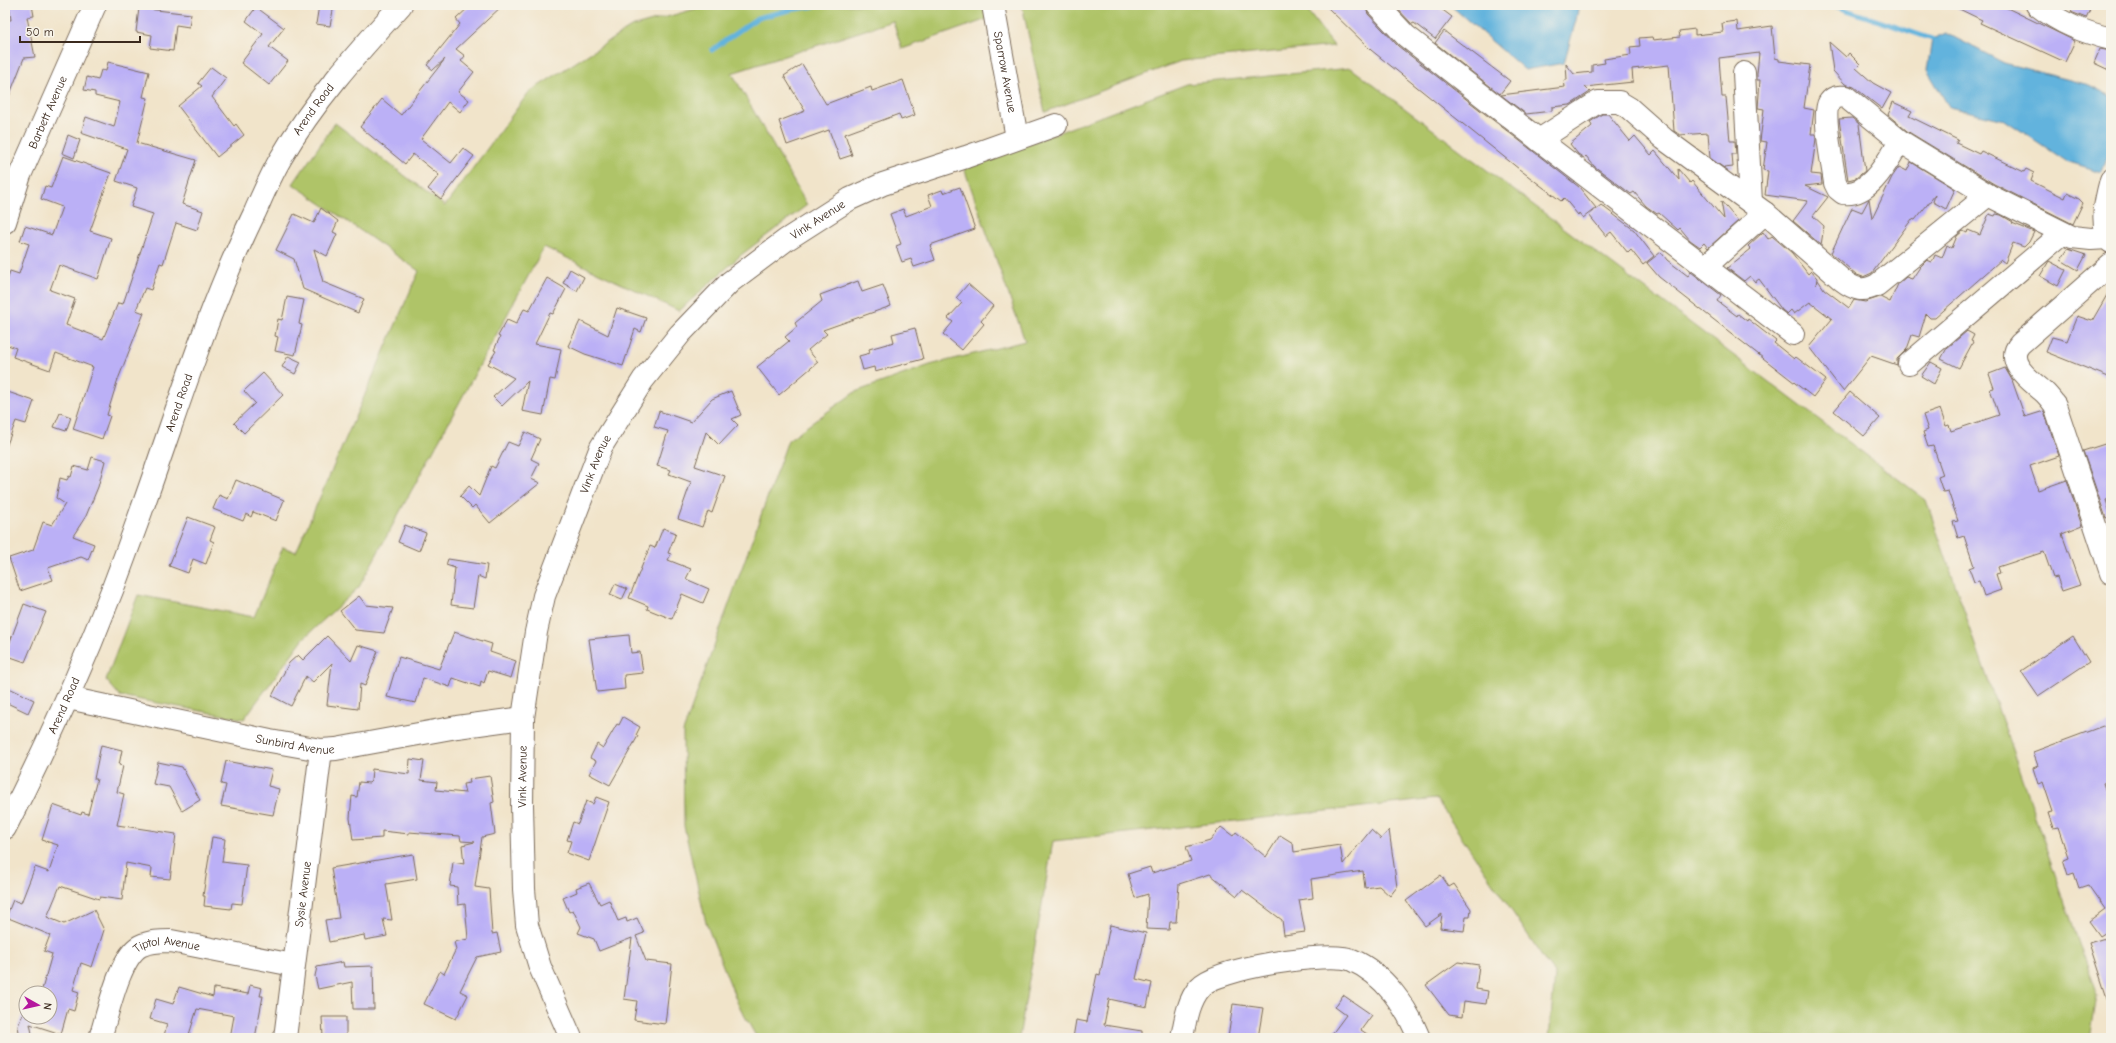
<svg xmlns="http://www.w3.org/2000/svg" width="2116" height="1043" viewBox="0 0 2116 1043" font-family="'Comic Neue',sans-serif">
	<rect width="100%" height="100%" fill="#f7f3e8"/>
	<filter id="ink" filterUnits="userSpaceOnUse"><feTurbulence type="fractalNoise" baseFrequency=".025" numOctaves="2"/><feDisplacementMap in="SourceGraphic" scale="8" xChannelSelector="R" yChannelSelector="G"/><feConvolveMatrix kernelMatrix="1 2 1 2 8 2 1 2 1" color-interpolation-filters="sRGB"/></filter>
	<filter id="wash" filterUnits="userSpaceOnUse"><feTurbulence type="fractalNoise" baseFrequency=".012" numOctaves="4" result="noise"/><feDisplacementMap in="SourceGraphic" scale="16" xChannelSelector="R" yChannelSelector="G"/><feGaussianBlur stdDeviation="0.9" result="paint"/><feColorMatrix in="noise" values="0 0 0 0 0 0 0 0 0 0 0 0 0 0 0 0 0 1.4 0 .05"/><feComposite in="paint" operator="in"/></filter>
	<g filter="url(#wash)">
		<rect width="100%" height="100%" fill="#f1e4ca"/>
		<!-- green -->
		<path fill="#afc468" stroke="#757743" d="M709 5H990L993 17 902 49 893 21 732 73 807 205 741 255 679 311 544 247 359 587 303 639 244 719 120 696 106 680 138 595 254 617 283 547 296 552 419 271 293 184 335 123 445 206 529 92 631 27Z
			M1022 5H1303L1334 46 1181 61 1045 112Z
			M1351 68 1926 500 2097 996 2090 1038H1549L1555 975 1436 799 1053 841 1019 1038H757L738 1004 706 923 684 826 683 732 788 440 855 392 930 365 1025 341 964 168 1187 84Z"/>
		<!-- water -->
		<path fill="#62b3dd" stroke="#4e6e7e" d="M1450 5H1579L1576 20 1564 63 1525 70Z
			M1946 33 2004 63 2089 85 2111 96V148L2102 172 2066 161 2005 120 1949 107 1927 70 1932 39Z"/>
		<g fill="none" stroke-linecap="round" stroke-linejoin="round">
			<!-- stream -->
			<path stroke="#62b3dd" stroke-width="5" d="M1832 5 1932 39
				M712 50 757 18 790 10 820 5"/>
		</g>
		<g id="blocks">
			<!-- building -->
			<path fill="#bbb0f6" d="M9 5H32L34 16 27 17 35 57 24 58 6 104 5 27H8L7 20H11Z
				M319 5H334L330 26 316 24Z
				M471 5H503L456 49 465 56 461 61 474 72 458 92 469 100 460 112 448 102 421 139 451 163 463 148 474 156 441 199 428 189 439 175 413 154 405 164 360 127 382 99 401 115 445 59 433 70 427 65 460 24 456 19Z
				M1325 5H1365L1368 14 1398 46 1579 187 1596 208 1583 218 1579 213 1578 215 1564 198 1561 201 1519 169 1371 50Z
				M1394 5H1436L1452 17 1435 39 1414 23 1412 24Z
				M1951 5H2001L2075 41 2065 62 1980 23 1982 20Z
				M2074 5H2092L2086 18 2071 12Z
				M256 7 284 28 269 47 288 61 269 85 241 63 263 34 246 21Z
				M139 8 191 14 189 27 176 25 173 51 150 48 152 35 136 32Z
				M1737 21 1738 31 1772 26 1775 58 1779 59V61L1810 65 1804 108 1814 110 1811 134H1815L1816 139 1811 174 1821 175 1822 184 1805 186 1828 197 1813 216 1824 226 1821 245 1793 221 1808 201 1765 195 1768 171 1763 170 1767 142 1760 141 1764 109 1758 108 1760 80H1757V74L1759 53 1719 58 1722 97H1726L1730 141H1735L1736 154H1732L1733 167 1724 168 1710 158 1708 133 1680 135 1674 131 1669 65 1632 69 1633 82 1585 87 1590 92 1570 105 1552 107V111L1526 114 1501 95 1565 87 1564 80H1567L1566 64 1574 74 1592 72V65L1605 63 1604 59 1631 55 1630 47 1640 46 1639 38 1652 37 1653 40 1680 37 1679 31 1695 29V35L1723 32 1722 23Z
				M1444 31 1510 81 1500 94 1435 43Z
				M1829 42 1846 57 1849 53 1860 64 1856 68 1873 83 1891 93 1882 109 1854 87 1845 84 1833 71Z
				M2100 49 2111 51V71L2094 63Z
				M108 62 149 72 143 97 148 98 137 143 196 160 182 204 203 211 197 230 176 223 163 264 160 263 151 290 145 288 136 310 144 313 117 382 107 415 110 416 102 439 73 429 93 367 56 353 50 370 13 357 16 348 5 344V287L10 271 19 274 29 244 20 241 25 226 52 235 62 207 41 199 45 186 51 188 63 156 111 173 90 231 111 238 98 279 59 265 50 290 75 299 66 325 103 339 118 303 123 304 153 214 131 207 137 188 116 181 127 149 81 133 86 117 114 127 120 102 95 96V92L84 90 87 77 98 80 101 70 106 71Z
				M802 64 826 104 871 87 872 91 903 80 915 115 901 120 899 114 845 134 852 155 840 159 829 130 787 145 779 121 805 111 784 76Z
				M211 67 226 78 212 97 234 126 236 124 244 135 217 157 178 106 202 86 198 83Z
				M1893 102 1912 111 1909 116 1958 140 1956 143 1979 154 1981 151 2024 172 2026 169 2034 173 2031 181 2065 198 2067 193 2079 199 2083 203 2073 224 1994 184 1907 131 1888 115Z
				M1602 114H1608L1630 141 1635 136 1651 155 1655 151 1679 180 1678 169 1690 183 1692 181 1724 219 1721 201 1738 221 1708 248 1704 243 1700 247 1690 240 1680 228 1678 230 1659 213 1657 214 1646 206 1634 192 1631 194 1594 166 1586 156 1584 158 1578 154 1570 144 1592 126 1590 122Z
				M1852 118 1859 124 1865 171 1856 178 1848 180 1839 119Z
				M68 135 80 140 74 158 62 153Z
				M1911 162 1955 189 1946 209 1933 202 1935 195 1915 220 1912 219 1872 273 1863 277 1857 275 1831 253 1852 208 1862 212 1869 199 1872 219 1892 177 1899 167 1907 171Z
				M960 187 975 229 930 245 935 260 914 267 911 259 902 262 896 246 901 244 890 214 903 209 906 216 932 206 928 195 942 190 943 193Z
				M1601 205 1634 230 1654 256 1643 265 1631 250 1628 253 1611 232 1606 236 1589 215Z
				M321 208 338 221 333 232 337 234 327 256 314 249 323 282 364 299 358 313 303 289 294 259 276 250 294 214 314 223Z
				M1989 214 1995 216 1996 214 2001 215 2013 222 2012 223 2034 232 2029 242 2024 247 2013 243 2005 263 2001 260 1935 318H1930L1926 314 1919 337 1912 335 1907 349 1897 359V365L1871 356 1843 391 1809 347 1832 319 1810 302 1794 314 1791 310 1787 314 1782 310 1759 279 1755 282 1750 276 1744 281 1727 268 1751 249 1748 246 1763 232 1768 239 1772 236 1792 253 1808 274 1811 271 1817 278 1816 285 1818 280 1824 289 1849 308 1854 300 1865 302 1880 297 1890 302 1898 284 1906 277 1912 279 1920 267 1927 260 1932 262 1935 255 1942 258 1947 245 1952 248 1957 236 1963 231 1967 233 1968 230 1980 235Z
				M2068 249 2086 255 2078 270 2061 260Z
				M1661 252 1667 260 1688 276 1691 272 1721 295 1717 301 1737 316 1738 314 1747 321 1748 319 1776 341 1774 343 1794 359 1796 357 1826 380 1813 397 1659 277 1647 263Z
				M2049 261 2066 270 2058 286 2040 276Z
				M570 269 584 277 577 291 563 283Z
				M547 278 566 289 553 314 550 313 535 344 561 349 555 380 550 379 543 415 522 411 528 381 502 406 493 397 514 378 488 364 496 351 494 350 500 337 498 336 507 320 516 324 524 309 529 311Z
				M858 281 862 292 883 285 891 306 823 330 827 334 808 350 818 362 779 395 757 367 789 341 785 337 797 327 795 323 822 301 820 295Z
				M968 284 993 306 981 321 984 324 962 350 943 334 953 322 948 318 962 303 956 298Z
				M2111 288V378L2046 352 2052 337 2067 341 2077 316 2092 321Z
				M287 297 304 300 299 324 302 325 295 355 275 351 278 337 275 336 278 319 282 320Z
				M617 308 646 318 641 332 635 329 623 366 585 354 568 346 580 321 608 335Z
				M915 328 923 359 875 372 874 367 863 370 859 356 870 353 869 349 894 342 892 334Z
				M1967 331 1974 335 1971 341 1973 342 1959 368 1941 359 1947 348Z
				M288 356 301 362 295 374 282 367Z
				M1931 362 1942 368 1934 384 1921 376Z
				M2005 368 2012 380 2025 417 2044 411 2059 456 2030 466 2038 490 2067 480 2082 526 2062 534 2080 585 2062 591 2057 577 2053 578 2044 552 1998 567 2000 573 1996 574 2001 590 1984 596 1979 581 1974 582 1969 568 1974 566 1964 536 1958 538 1953 522 1958 521 1948 491 1943 492 1938 477 1943 475 1933 446 1928 447 1923 432 1928 430 1923 415 1940 409 1946 426 1949 425 1951 431 1999 415 1990 389 1994 388 1989 374Z
				M263 373 283 395 244 433 234 423 255 403 244 391Z
				M5 391 34 401 26 424 16 421 6 447Z
				M731 391 741 415 732 419 738 425 719 445 706 432 695 466 725 476 712 513 708 511 702 527 678 519 691 482 669 474 671 470 657 466 668 431 654 427 659 411 691 422 712 399Z
				M1850 392 1880 418 1864 436 1834 411Z
				M60 413 71 417 66 431 54 427Z
				M525 432 540 439 531 459 539 463 531 479 540 483 490 523 475 505 472 508 460 496 469 486 479 496 491 466 495 468 508 442 518 446Z
				M2111 442V499L2106 500 2111 516 2106 518 2083 451Z
				M92 457 105 461 98 487 86 516 73 536 94 544 88 560 81 557 48 568 53 580 20 591 9 558 33 550 43 522 52 525 65 504 56 498 60 478 67 480 69 476 71 477 74 466 88 470Z
				M236 480 284 500 276 521 253 512 251 517 246 514 243 521 213 509 219 495 228 499Z
				M188 517 215 527 210 540 214 542 206 564 193 559 188 573 169 566Z
				M405 525 426 533 419 551 398 542Z
				M663 528 676 533 668 553 671 554 668 560 691 569 686 579 709 589 703 603 682 594 672 619 647 609 648 606 629 598 650 546 655 548Z
				M448 559 487 565 485 579 478 576 473 608 451 605 455 568 446 565Z
				M615 584 627 589 622 600 610 595Z
				M359 596 366 605 393 608 384 633 355 630 340 611Z
				M24 604 46 612 25 662 5 655Z
				M454 632 492 644 490 652 516 661 511 678 488 671 484 683 481 681 480 687 453 678 450 687 423 678 416 703 387 697 399 657 439 669Z
				M629 635 631 653 640 652 643 673 624 675 625 689 597 692 589 639Z
				M327 636 351 661 358 645 378 651 365 686 360 684 358 709 327 705 332 663 313 682 306 676 291 706 272 696 289 663 298 655 303 660Z
				M2073 636 2089 662 2038 696 2021 671Z
				M5 686 34 700 28 713 5 702Z
				M623 717 640 727 636 735 638 736 610 785 589 774 596 761 590 758 597 744 603 748 617 724 619 725Z
				M2111 723V781L2103 783 2111 807V929L2100 936 2089 921 2105 909 2088 885 2079 888 2074 873 2068 875 2063 859 2068 857 2058 827 2053 828 2048 813 2053 812 2043 782 2038 784 2033 768 2038 766 2033 752Z
				M101 745 122 750 119 765 123 766 117 792 124 794 117 825 176 834 170 879 151 877 152 868 126 863 122 900 100 897 99 899 60 886 47 917 64 924 94 910 104 930 92 967 81 963 73 990 79 992 74 1011 68 1009 61 1034 30 1024 33 1038H20L18 1026 26 1005V1017H50V993H41L52 954 44 951 50 935 6 917 13 900 21 903 35 867 49 872 58 845 42 840 53 805 81 815 82 812 88 814 97 779H94Z
				M410 759 424 761 421 780 437 782 436 790 465 793 463 784 470 783 469 779 490 776 494 802 491 803 495 834 482 837 475 887 489 889 492 934 497 933 501 952 477 957 460 991 468 995 456 1019 424 1004 440 971 444 974 456 949 454 942 468 939 465 904 458 905 457 887 450 886 453 862 464 864 462 845 475 842 461 841 460 836 409 832V834L382 831V838L353 840 350 818 352 796 357 797 359 782 369 783 371 781 372 769 409 774Z
				M226 761 272 770 268 786 279 789 273 815 221 806 226 785 221 784Z
				M158 762 182 767 200 800 182 811 169 787 153 784Z
				M596 797 609 802 589 861 567 853 571 841 567 840 573 822 578 824 586 801 593 804Z
				M1221 827 1233 836 1236 832 1266 857 1280 835 1293 843 1294 852 1340 845 1343 864 1371 830 1381 839 1389 830 1397 887 1390 896 1379 886 1365 888 1363 871 1311 879 1313 898 1299 900 1305 932 1284 935 1282 920 1242 890 1237 896 1210 874 1179 884 1176 922H1170L1169 930 1146 929 1148 894 1135 898 1128 874 1150 867 1152 873 1191 861 1186 847 1210 840Z
				M212 837 225 839 222 862 247 865 242 904 232 903 231 909 204 906 205 896H203Z
				M413 854 417 879 386 884 392 920 383 919 387 936 365 940 364 935 329 942 325 920 339 918 331 868Z
				M1441 875 1449 887 1454 884 1471 909 1470 917H1466L1464 931 1440 928 1442 914 1425 926 1406 901Z
				M589 883 600 904 609 900 618 921 626 918 627 922 637 918 644 933 636 936 646 961 672 964 665 1024 634 1020 637 1001 624 999 632 938 599 951 594 939 578 933 581 927 573 910 569 912 563 898 577 892 576 888Z
				M1110 925 1146 933 1136 979 1152 983 1147 1007 1109 999 1104 1025 1142 1031V1038H1073L1076 1020 1087 1022 1097 974 1100 975Z
				M2108 937 2111 947V1001H2108L2089 943Z
				M343 962 344 967 373 966 374 1009H353L352 982 318 989 315 976 317 967Z
				M1458 962 1479 965 1476 989 1488 991 1486 1004 1464 1001 1462 1017 1449 1015 1426 985Z
				M250 985 262 988 260 996H263L255 1038H230L234 1016 197 1009 188 1038 164 1036 167 1024 150 1019 156 999 173 1004 179 987 213 997 214 988 248 994Z
				M1343 995 1372 1015 1361 1030 1373 1038H1329L1346 1015 1335 1007Z
				M1233 1004 1263 1008 1258 1038H1228Z
				M322 1017H346V1038H323Z"/>
		</g>
	</g>
	<g filter="url(#ink)">
		<use href="#blocks" fill-opacity="0" stroke="#7b6b5a" stroke-width="1"/>
		<g fill="none" stroke-linecap="round" stroke-linejoin="round">
			<!-- minor casing -->
			<g stroke="#7b6b5a" stroke-width="24">
				<g id="minor">
					<path id="s1" d="M993 5 1017 138"/>
					<path d="M1377 5 1406 36 1539 140 1793 334"/>
					<path d="M2037 5C2060 23 2083 32 2111 39"/>
					<path d="M1744 73 1751 202"/>
					<path d="M1539 140 1598 102H1619L1629 108 1664 139 1765 213 1842 280C1855 290 1863 292 1877 285L1988 195"/>
					<path d="M1900 141C1888 160 1870 197 1843 193L1838 189 1835 183C1833 167 1822 114 1829 103 1833 96 1839 96 1846 97L1900 141 1988 195 2072 237 2091 239 2108 238"/>
					<path d="M2111 180C2106 199 2099 224 2111 242"/>
					<path id="s2" d="M5 222 20 175 95 5"/>
					<path d="M2111 264 2020 344C2003 363 2033 382 2045 393 2049 397 2052 401 2055 405L2111 573"/>
					<path d="M1706 266 1765 213"/>
					<path d="M1909 364 2063 233"/>
					<path id="s3" d="M68 698 270 741 321 750 336 749 457 727 523 718"/>
					<path id="s4" d="M5 828C56 729 100 628 137 523 175 418 206 312 255 212 263 194 271 175 281 158 313 102 358 52 401 5"/>
					<path id="s5" d="M100 1038C108 1014 119 958 140 946 150 941 161 941 171 941L293 965"/>
					<path id="s6" d="M285 1038 321 750"/>
					<path id="s7" d="M571 1038 540 967 527 925 524 889 522 805 523 718 536 632 544 596 601 447 643 380 680 334 730 282 786 240 850 199 883 184 966 157 1056 125"/>
					<path d="M1182 1038C1185 1021 1188 1000 1200 987 1215 969 1330 950 1352 960 1384 974 1406 1006 1419 1038"/>
				</g>
			</g>
			<!-- minor -->
			<use href="#minor" stroke="#fff" stroke-width="22"/>
		</g>
	</g>
	<g text-anchor="middle" dominant-baseline="central" stroke-width="3.5" stroke-linejoin="round" paint-order="stroke">
		<!-- street labels -->
		<g font-size="12" fill="#3b2a1e" stroke="#f7f3e8">
			<text stroke="none"><textPath href="#s1" startOffset="68">Sparrow Avenue</textPath></text>
			<text stroke="none"><textPath href="#s4" startOffset="784">Arend Road</textPath></text>
			<text stroke="none"><textPath href="#s2" startOffset="118">Barbett Avenue</textPath></text>
			<text stroke="none"><textPath href="#s7" startOffset="930">Vink Avenue</textPath></text>
			<text stroke="none"><textPath href="#s4" startOffset="460">Arend Road</textPath></text>
			<text stroke="none"><textPath href="#s7" startOffset="594">Vink Avenue</textPath></text>
			<text stroke="none"><textPath href="#s4" startOffset="136">Arend Road</textPath></text>
			<text stroke="none"><textPath href="#s3" startOffset="232">Sunbird Avenue</textPath></text>
			<text stroke="none"><textPath href="#s7" startOffset="270">Vink Avenue</textPath></text>
			<text stroke="none"><textPath href="#s6" startOffset="145">Sysie Avenue</textPath></text>
			<text stroke="none"><textPath href="#s5" startOffset="129">Tiptol Avenue</textPath></text>
		</g>
	</g>
	<!-- margin -->
	<rect width="2116" height="1043" fill="none" stroke="#f7f3e8" stroke-width="20"/>
	<!-- north arrow -->
	<g transform="translate(38 1005) rotate(98)"><circle r="19" fill="#f7f3e8" stroke="#aca397"/>
	<path d="M0-3L7 15L0 10L-7 15Z" fill="#b5179e"/>
	<text y="-6" font-size="11" font-weight="bold" text-anchor="middle" fill="#3b2a1e">N</text>
	</g>
	<!-- scale -->
	<path d="M20 36v6h120v-6" fill="none" stroke="#3b2a1e" stroke-width="2"/>
	<text x="26" y="36" font-size="12" fill="#3b2a1e" stroke="#f7f3e8" stroke-width="3" paint-order="stroke">50 m</text>
</svg>
